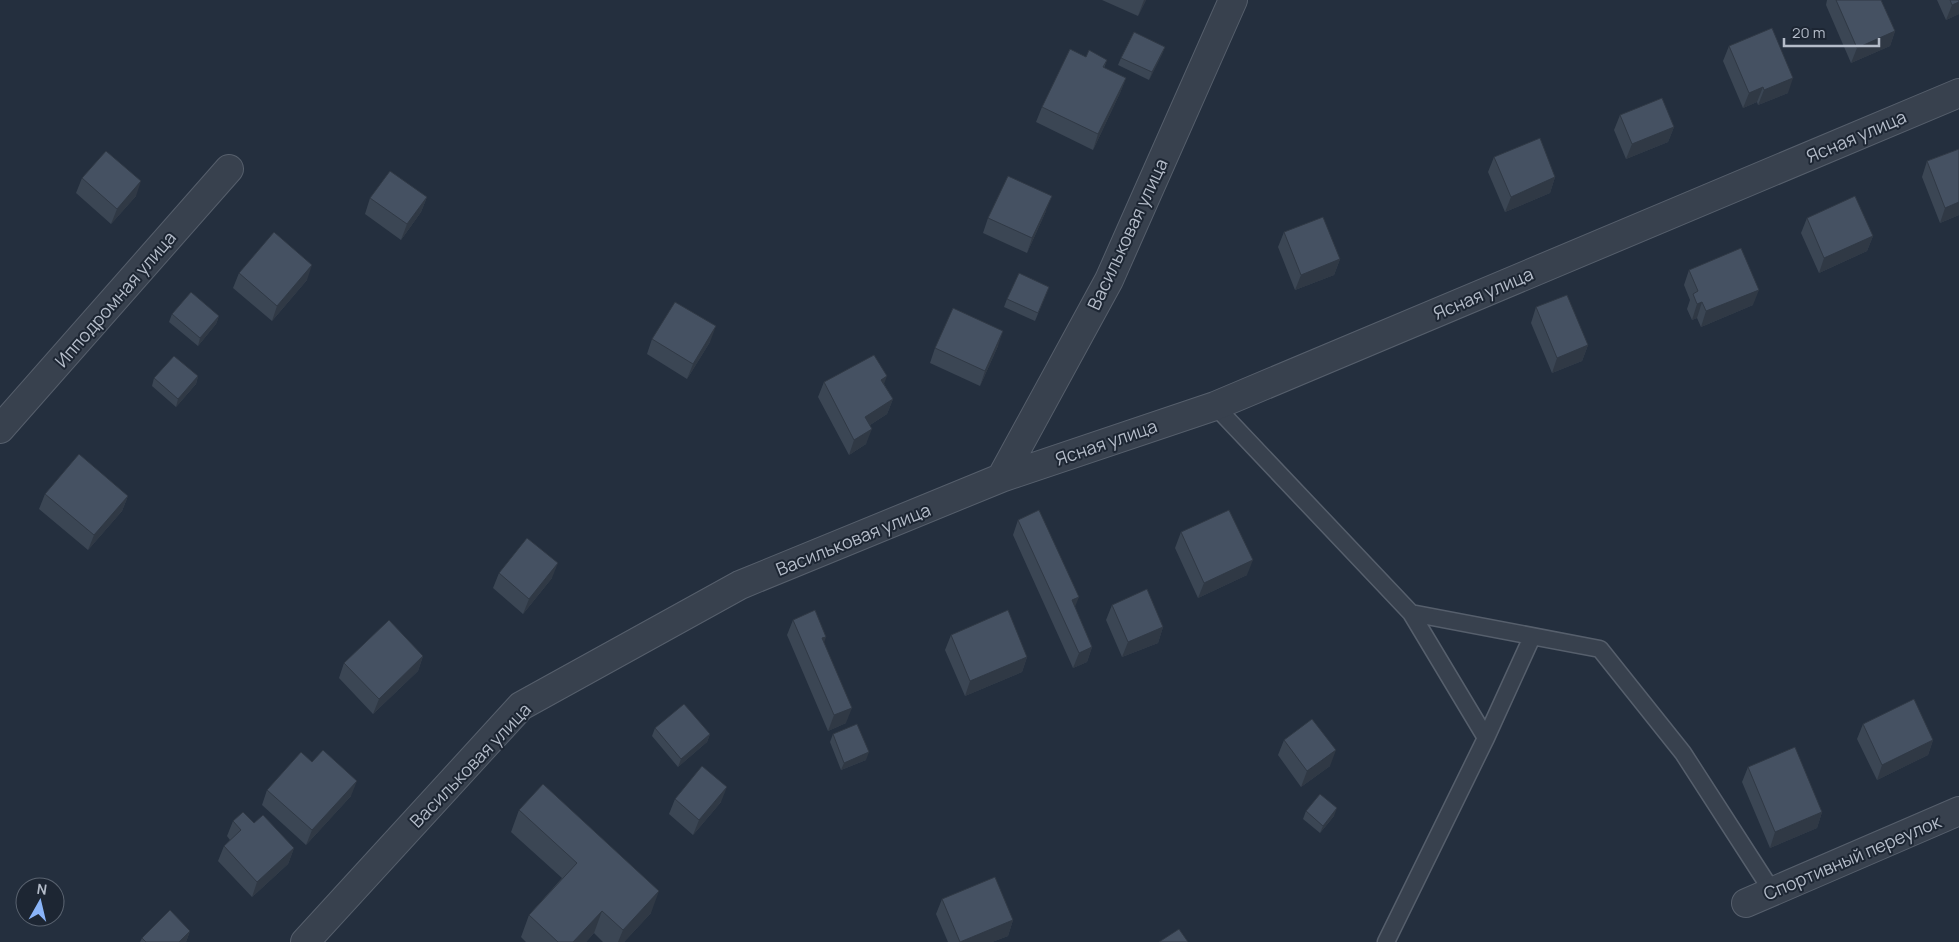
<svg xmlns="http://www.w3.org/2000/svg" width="1959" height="942" viewBox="0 0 1959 942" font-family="Manrope,sans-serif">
	<rect width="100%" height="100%" fill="#242f3e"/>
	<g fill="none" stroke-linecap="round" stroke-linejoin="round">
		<!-- service casing -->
		<g stroke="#565f6c" stroke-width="19">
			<path id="service" d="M1215 406 1411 613 1600 649 1683 753 1772 891
				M1411 613 1486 738
				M1386 942 1486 738 1532 637"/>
		</g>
		<!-- minor casing -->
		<g stroke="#565f6c" stroke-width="30">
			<path id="minor" d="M0 429 229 169
				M1001 478 1109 280 1233 0
				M1746 903 1959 811
				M305 942 521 706 740 585 1001 478 1215 406 1959 93"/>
		</g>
		<!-- service -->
		<use href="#service" stroke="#38414e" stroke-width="16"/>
		<!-- minor -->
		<use href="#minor" stroke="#38414e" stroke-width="28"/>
	</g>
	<!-- wall -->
	<path fill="#3b4654" d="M1102 0H1146L1138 16Z
		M1827 0H1881L1895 31 1890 46 1851 63 1826 5Z
		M1937 0H1959V14L1946 20Z
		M1729 46 1788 93 1758 105 1757 102 1743 108 1723 61Z
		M1165 47 1162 54 1149 80 1118 65 1121 58Z
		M1086 57 1107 60 1104 68 1126 78 1120 93 1093 150 1036 122 1042 107Z
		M1620 115 1674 127 1668 142 1626 159 1614 130Z
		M1959 149V215L1940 223 1922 177 1927 161Z
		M1494 157 1555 177 1550 193 1505 212 1488 172Z
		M82 178 136 196 111 224 76 193Z
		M427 197 421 212 401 240 365 214 370 198Z
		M1046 211 1027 253 983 233 988 218Z
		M1807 218 1873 236 1867 251 1819 273 1801 233Z
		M1284 232 1340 259 1334 275 1295 290 1278 247Z
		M1689 270 1753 305 1701 327 1697 318 1692 320 1687 309 1690 300 1684 285Z
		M239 273 307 280 272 321 233 288Z
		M1049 287 1035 321 1004 307 1007 299Z
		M1536 307 1588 345 1582 361 1552 373 1531 323Z
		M172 314 219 316 216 324 198 346 169 322Z
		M652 339 710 342 687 379 647 354Z
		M998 346 980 386 930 363 935 348Z
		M198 376 196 384 176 407 152 386 154 378Z
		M824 382 884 384 893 399 887 414 870 425 866 444 849 455 818 397Z
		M45 494 128 496 122 511 88 550 39 509Z
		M1018 520 1075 607 1092 647 1087 662 1073 668 1013 535Z
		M1181 532 1247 575 1198 598 1175 548Z
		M499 573 552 578 523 614 493 588Z
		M1112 605 1163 627 1158 643 1122 657 1106 620Z
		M793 620 824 643 846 723 828 731 787 635Z
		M951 635 1027 657 1022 672 965 696 945 650Z
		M423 656 418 671 373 714 339 678 344 663Z
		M1863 724 1933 740 1928 755 1877 780 1857 739Z
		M655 728 710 734 707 742 678 767 652 736Z
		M833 734 866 760 841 770 830 742Z
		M1284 740 1330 766 1301 787 1278 755Z
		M312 762 351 796 306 845 262 805 267 790Z
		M1748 767 1822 812 1817 828 1770 848 1742 782Z
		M675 799 721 802 693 835 669 814Z
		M519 810 651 913 624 942H603L594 933 586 942H526L521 937 529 915 562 878 511 832Z
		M1306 811 1334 816 1320 833 1303 819Z
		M233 821 254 823 294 848 288 864 252 897 218 861 224 846 230 840 227 836Z
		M942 899 1013 920 1008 936 992 942H948L936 914Z
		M190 931 186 942H140L142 938Z"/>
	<!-- shaded-wall -->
	<path fill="#303945" d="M1144 0H1146L1138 16Z
		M1959 2V14L1946 20 1952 5Z
		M1895 31 1890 46 1851 63 1857 48Z
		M1165 47 1162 54 1149 80 1152 72Z
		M1126 78 1120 93 1093 150 1098 134Z
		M1793 78 1788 93 1758 105 1764 90Z
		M1763 87 1757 102 1743 108 1749 93Z
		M1674 127 1668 142 1626 159 1632 144Z
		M1555 177 1550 193 1505 212 1511 197Z
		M141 181 136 196 111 224 117 209Z
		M1052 196 1046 211 1027 253 1032 238Z
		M427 197 421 212 401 240 407 224Z
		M1959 202V215L1940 223 1945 208Z
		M1873 236 1867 251 1819 273 1824 258Z
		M1340 259 1334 275 1295 290 1301 275Z
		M312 265 307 280 272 321 277 306Z
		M1759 290 1753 305 1701 327 1706 311Z
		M1702 302 1697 318 1692 320 1697 304Z
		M219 316 216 324 198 346 200 338Z
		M716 326 710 342 687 379 693 364Z
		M1003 331 998 346 980 386 985 371Z
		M1588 345 1582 361 1552 373 1557 358Z
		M198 376 196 384 176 407 178 399Z
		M887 376 881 392V380Z
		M893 399 887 414 859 432 865 417Z
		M872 429 866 444 849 455 854 440Z
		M128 496 122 511 88 550 94 535Z
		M1253 560 1247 575 1198 598 1204 583Z
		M558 563 552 578 523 614 529 599Z
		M1079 597 1073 612 1072 600Z
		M1163 627 1158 643 1122 657 1128 642Z
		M826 637 821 652 822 638Z
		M1092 647 1087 662 1073 668 1079 653Z
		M423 656 418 671 373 714 379 699Z
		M1027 657 1022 672 965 696 970 681Z
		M852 708 846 723 828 731 834 715Z
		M710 734 707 742 678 767 681 759Z
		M1933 740 1928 755 1877 780 1882 765Z
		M1336 750 1330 766 1301 787 1307 771Z
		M869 752 866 760 841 770 844 763Z
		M357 781 351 796 306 845 312 830Z
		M727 787 721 802 693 835 699 820Z
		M1337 808 1334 816 1320 833 1323 826Z
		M1822 812 1817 828 1770 848 1775 832Z
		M294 848 288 864 252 897 257 882Z
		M659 891 651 913 624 942H618L623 930Z
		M602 911 594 933 586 942H573Z
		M1013 920 1008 936 992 942H960Z
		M190 931 186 942H179Z"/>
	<!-- building -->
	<path fill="#455162" stroke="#303945" d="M1836 0H1881L1895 31 1857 48Z
		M1950 0H1959V2L1952 5Z
		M1772 28 1793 78 1764 90 1763 87 1749 93 1729 46Z
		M1134 32 1165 47 1152 72 1121 58Z
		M1070 49 1086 57 1089 50 1107 60 1103 67 1126 78 1098 134 1042 107Z
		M1662 98 1674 127 1632 144 1620 115Z
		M1540 138 1555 177 1511 197 1494 157Z
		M1959 149V202L1945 208 1927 161Z
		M106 151 141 181 117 209 82 178Z
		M390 171 427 197 407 224 370 198Z
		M1008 176 1052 196 1032 238 988 218Z
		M1855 196 1873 236 1824 258 1807 218Z
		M1323 217 1340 259 1301 275 1284 232Z
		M274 232 312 265 277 306 239 273Z
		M1741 248 1759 290 1706 311 1702 302 1697 304 1693 294 1698 291 1689 270Z
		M1019 273 1049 287 1038 313 1007 299Z
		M191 292 219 316 200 338 172 314Z
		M1567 295 1588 345 1557 358 1536 307Z
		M675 302 716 326 693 364 652 339Z
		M953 308 1003 331 985 371 935 348Z
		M874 355 887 376 881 380 893 399 865 417 872 429 854 440 824 382Z
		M174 356 198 376 178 399 154 378Z
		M79 454 128 496 94 535 45 494Z
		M1039 510 1079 597 1072 600 1092 647 1079 653 1018 520Z
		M1229 510 1253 560 1204 583 1181 532Z
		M527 538 558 563 529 599 499 573Z
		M1147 589 1163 627 1128 642 1112 605Z
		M815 610 826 637 822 638 852 708 834 715 793 620Z
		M1008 610 1027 657 970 681 951 635Z
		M389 620 423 656 379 699 344 663Z
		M1914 699 1933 740 1882 765 1863 724Z
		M684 704 710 734 681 759 655 728Z
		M1312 719 1336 750 1307 771 1284 740Z
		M857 724 869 752 844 763 833 734Z
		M1795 747 1822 812 1775 832 1748 767Z
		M323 750 357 781 312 830 267 790 301 752 312 762Z
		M702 766 727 787 699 820 675 799Z
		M543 784 659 891 623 930 602 911 573 942H558L529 915 577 863 519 810Z
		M1320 794 1337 808 1323 826 1306 811Z
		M243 812 254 823 263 815 294 848 257 882 224 846 241 830 233 821Z
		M995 877 1013 920 960 942 942 899Z
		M170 910 190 931 179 942H146L142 938Z
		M1179 929 1188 942H1159Z"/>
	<g text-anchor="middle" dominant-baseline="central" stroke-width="4" stroke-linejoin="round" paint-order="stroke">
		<!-- street labels -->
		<g font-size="18" fill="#b4bcc9" stroke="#1d2633">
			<text transform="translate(1856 136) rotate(-23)">Ясная улица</text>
			<text transform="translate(1127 234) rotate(-65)">Васильковая улица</text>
			<text transform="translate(1483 293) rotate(-23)">Ясная улица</text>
			<text transform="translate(115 299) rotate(-49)">Ипподромная улица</text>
			<text transform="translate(1106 442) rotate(-19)">Ясная улица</text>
			<text transform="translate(853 539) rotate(-22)">Васильковая улица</text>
			<text transform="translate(470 765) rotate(-46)">Васильковая улица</text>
			<text transform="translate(1852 857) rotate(-23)">Спортивный переулок</text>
		</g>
	</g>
	<!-- north arrow -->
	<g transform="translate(40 902) rotate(8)"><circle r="24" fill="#1d2633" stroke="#59626f"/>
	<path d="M0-4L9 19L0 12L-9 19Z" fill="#8ab4f8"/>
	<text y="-8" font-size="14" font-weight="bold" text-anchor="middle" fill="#b4bcc9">N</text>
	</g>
	<!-- scale -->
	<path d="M1784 38v8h95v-8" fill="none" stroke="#b4bcc9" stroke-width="2.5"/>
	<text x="1792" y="38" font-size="15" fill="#b4bcc9" stroke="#1d2633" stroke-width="4" paint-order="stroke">20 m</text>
</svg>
